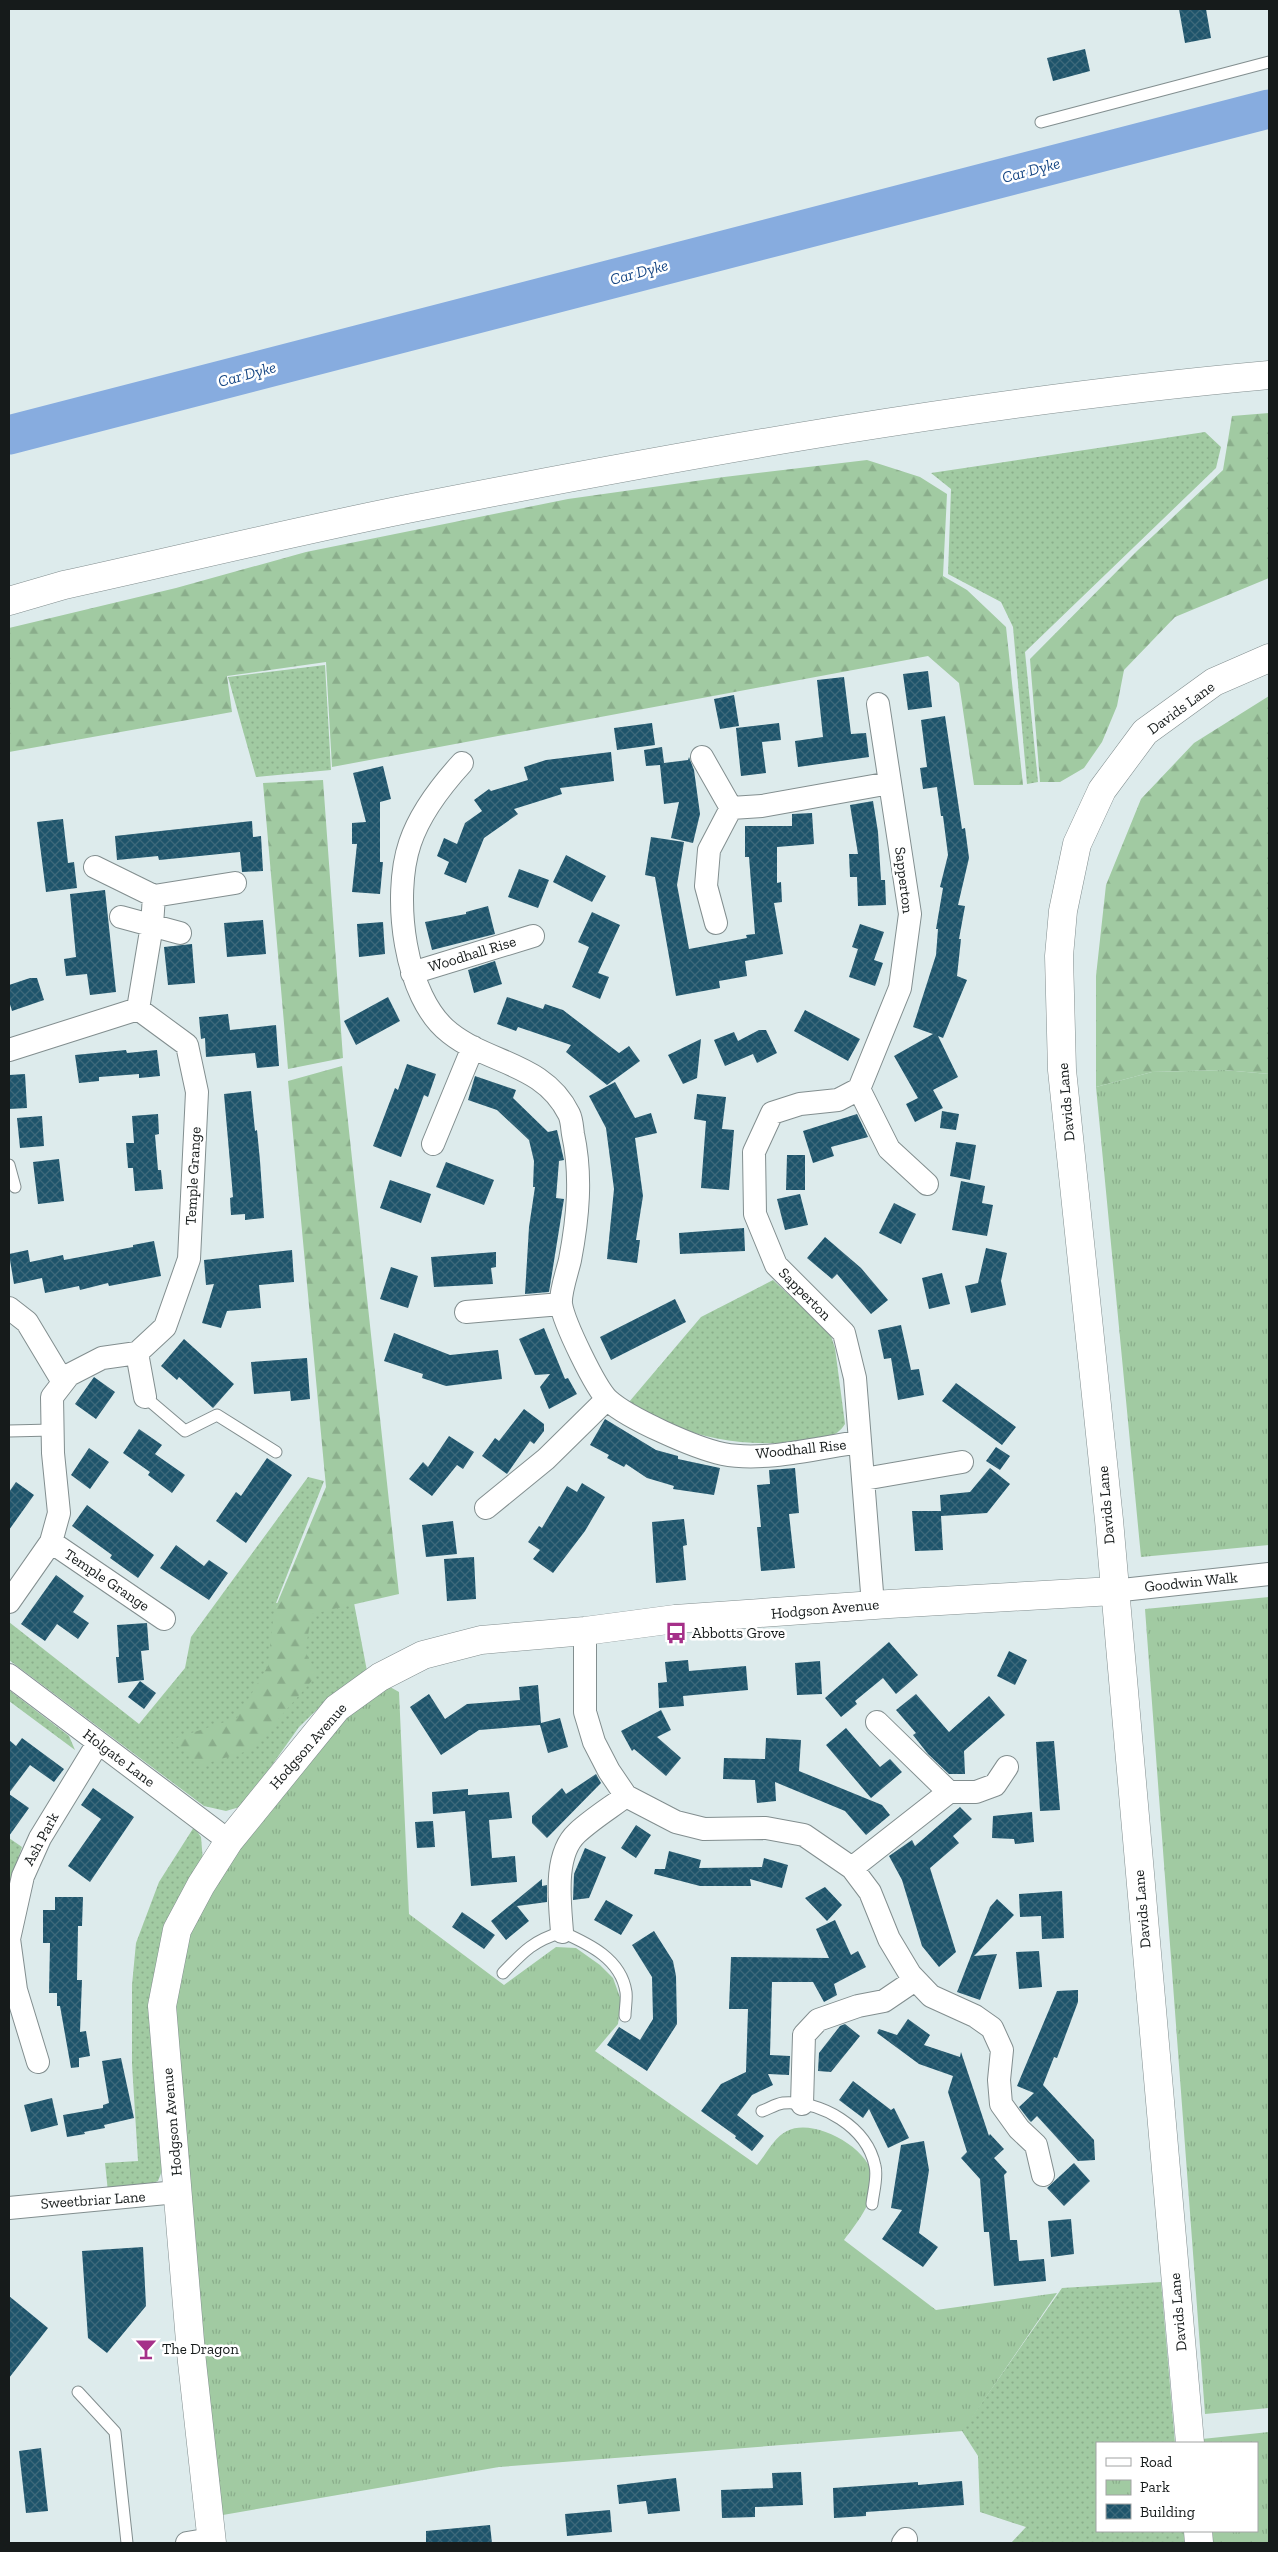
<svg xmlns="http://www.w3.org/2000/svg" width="1278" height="2552" viewBox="0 0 1278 2552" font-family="'Zilla Slab',serif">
	<defs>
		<pattern id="grass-dots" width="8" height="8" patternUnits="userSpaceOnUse" patternTransform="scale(1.25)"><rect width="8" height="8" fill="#a1caa2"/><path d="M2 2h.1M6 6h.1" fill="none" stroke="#8aad8b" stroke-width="1.8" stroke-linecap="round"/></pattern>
		<pattern id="forest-firs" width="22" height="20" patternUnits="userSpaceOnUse" patternTransform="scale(1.25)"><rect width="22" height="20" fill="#a1caa2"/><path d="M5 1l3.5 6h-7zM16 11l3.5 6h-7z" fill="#8aad8b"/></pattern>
		<pattern id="park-tufts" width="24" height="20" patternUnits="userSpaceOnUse" patternTransform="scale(1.25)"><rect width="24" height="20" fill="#a1caa2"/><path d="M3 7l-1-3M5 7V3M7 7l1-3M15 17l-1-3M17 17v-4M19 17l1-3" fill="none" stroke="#8aad8b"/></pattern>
		<pattern id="building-cross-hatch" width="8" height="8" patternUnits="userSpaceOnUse" patternTransform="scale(1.25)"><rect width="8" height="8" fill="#1e546b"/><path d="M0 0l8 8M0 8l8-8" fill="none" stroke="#3d697b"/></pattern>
	</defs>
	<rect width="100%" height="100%" fill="#ddebec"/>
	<!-- grass -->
	<path fill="url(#grass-dots)" d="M1205 432 1221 447 1216 468 1025 652 1038 782 1027 784 1013 627 1001 602 948 574 951 489 931 473Z
		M325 665 331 770 256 777 228 677Z
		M773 1280 830 1333 835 1348 845 1424C836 1438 824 1438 809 1440 765 1447 714 1443 673 1425 658 1419 644 1410 629 1402L701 1317Z
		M308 1477 324 1481 276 1603H354L367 1671 331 1696 299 1727 243 1806 226 1811 204 1806 9 1660V1622L139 1724 185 1668 191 1637Z
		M9 1690 69 1736 75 1750 9 1701Z
		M194 1827 201 1837 203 1861 167 2158 158 2181 139 2189 108 2192 105 2163 138 2161 132 2064V1985L136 1943 159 1882Z
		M9 1838 22 1847 9 1885Z
		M1161 2282 1175 2443H1097V2531H1184L1185 2543H1011L1026 2527 980 2512 978 2456 962 2431 1062 2288Z"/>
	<!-- forest -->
	<path fill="url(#forest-firs)" d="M1269 413V578L1175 617 1124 670 1117 706 1102 742 1084 768 1060 782H1040L1030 659 1137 551 1223 470 1232 416Z
		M867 460 920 477 947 494 943 576 967 590 1006 627 1023 785H974L959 683 928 656 332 767 326 662 227 676 232 712 9 752V628L176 588 306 552 568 499 724 477Z
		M1269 696V1074L1224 1070 1152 1072 1096 1087V976L1106 885 1141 799 1194 743Z
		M323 780 343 1058 288 1069 263 783Z
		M342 1066 399 1594 312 1614 305 1651 317 1675 251 1750 201 1765 170 1740 237 1718 268 1666 274 1611 326 1487 288 1081Z"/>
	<!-- park -->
	<path fill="url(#park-tufts)" d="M1224 1070 1269 1074V1545L1141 1557 1096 1087 1152 1072Z
		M1269 1597V2408L1205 2414 1145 1609Z
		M383 1683 399 1692 409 1914 504 1985 556 1947 576 1948 600 1965 613 1978 621 2000 618 2024 595 2051 757 2165C766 2155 774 2137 787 2131 814 2117 870 2148 873 2178 875 2201 857 2223 844 2240L936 2310 1057 2293 963 2431 499 2467 217 2516 173 2003 186 1930 238 1847 347 1712Z
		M1269 2432V2543H1211L1210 2531H1257V2443H1202V2439Z"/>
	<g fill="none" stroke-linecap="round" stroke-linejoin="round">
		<!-- river -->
		<path stroke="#87acdf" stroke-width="39" d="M9 435 1269 109"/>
	</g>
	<!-- building -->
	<path fill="url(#building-cross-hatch)" d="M1179 9H1206L1211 38 1185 43Z
		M1085 49 1090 71 1053 81 1047 58Z
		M928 671 932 707 908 710 903 674Z
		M844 677 851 734 866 733 869 757 798 767 795 741 823 737 817 680Z
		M734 695 739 726 720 729 714 699Z
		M945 716 962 829 965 828 969 858 958 905 965 906 959 939H961L957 976 967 980 943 1038 938 1036 958 1077 933 1090 943 1108 915 1122 906 1104 918 1098 894 1056 933 1034 913 1027 936 955 938 929H936L943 888 940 887 948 855 943 816H941L937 787 923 789 920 768 927 767 921 720Z
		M652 723 655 745 617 750 614 728Z
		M779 723 781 740 762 742 766 773 741 776 736 728Z
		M662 747 664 763 688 760 689 757 694 770 700 814 693 843 671 838 679 802 664 804 660 765 646 766 644 750Z
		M611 752 614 781 560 788 562 794 514 809 518 814 484 838 466 883 444 874 449 862 437 856 444 838 457 844 465 823 482 811 474 800 489 789 491 791 528 780 524 767 546 760Z
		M383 766 391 799 380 802V862H383L380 894 352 892 357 844H352V823L366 822 353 773Z
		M873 801 878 832 881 880H885L886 905 858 906 857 877H850L849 854H858L850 805Z
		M812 813 814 844 777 847V883L781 882 782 902 774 903 783 954 745 961 747 976 719 981 720 988 676 996 655 877 645 875 651 837 684 842 677 885 689 949 747 938 746 935 755 934 749 857H745V826H792V814Z
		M63 819 68 863 74 862 77 888 46 892 37 822Z
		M252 821 253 837 261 836 263 871 242 872 240 852 159 860 158 856 117 860 115 836Z
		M566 855 606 876 592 902 553 882Z
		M519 869 549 880 538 908 508 897Z
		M105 890 116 992 90 995 87 974 66 976 64 959 76 957 70 894Z
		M488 906 495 934 432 950 425 922 466 914V912Z
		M592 912 620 925 598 973 609 977 600 999 572 987 589 947 578 942Z
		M263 920 266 954 227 957 224 923Z
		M383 922 385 954 359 957 357 924Z
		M860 924 884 932 874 960 883 963 875 986 849 977 858 949 852 947Z
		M192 944 195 983 168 985 164 947Z
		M495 961 502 984 474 993 468 970Z
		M30 978H37L44 1000 12 1011 9 1001V985Z
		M388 997 400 1021 356 1045 344 1021Z
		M507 997 543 1009 545 1004 563 1010 619 1053 629 1046 640 1061 607 1085 566 1052 571 1045 518 1027 516 1031 497 1024Z
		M805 1010 860 1039 848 1061 794 1031Z
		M228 1014 230 1030 276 1025 279 1066 257 1068 255 1053 206 1057 205 1038 201 1039 199 1017Z
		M759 1030H766L777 1053 757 1063 753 1054 725 1066 714 1040 734 1032 738 1041Z
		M701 1039 697 1078 683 1084 668 1055Z
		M126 1050 127 1053 157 1050 160 1076 139 1078V1074L99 1077V1081L79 1083 75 1055Z
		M407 1064 436 1074 428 1097 424 1095 401 1157 373 1146 395 1088 398 1090Z
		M25 1074 27 1108 9 1109V1075Z
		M475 1076 516 1090 513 1098 548 1132 557 1130 564 1160 559 1161 556 1198 564 1199 549 1292 525 1294 529 1227 535 1187H533L534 1161 529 1140 497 1110 468 1100Z
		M615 1082 635 1118 651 1113 657 1133 635 1138 643 1196 636 1240H640L637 1263 607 1259 614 1189 606 1128 589 1096Z
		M251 1091 255 1131 257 1130 260 1161 264 1218 245 1220V1214L231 1215 230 1198 233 1197 224 1094Z
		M697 1094 726 1097 722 1129 734 1130 729 1190 701 1188 706 1121 694 1119Z
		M942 1111 959 1114 956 1130 940 1128Z
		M158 1114 159 1134 155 1135 158 1170H161L163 1189 135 1191 133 1168H128L126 1143H134L132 1116Z
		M857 1114 868 1137 831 1147 834 1156 813 1163 803 1131Z
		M42 1116 44 1146 20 1148 17 1118Z
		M956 1142 976 1145 970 1180 950 1176Z
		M787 1155H805V1190H786Z
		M59 1159 64 1201 38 1204 33 1162Z
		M446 1162 494 1180 484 1205 436 1187Z
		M390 1180 431 1194 421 1223 380 1208Z
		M961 1181 985 1186 982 1203 993 1205 987 1236 952 1230Z
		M800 1194 808 1225 785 1230 777 1199Z
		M894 1203 916 1214 901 1244 879 1233Z
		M744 1228 745 1251 680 1254 679 1233Z
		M825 1237 861 1268 888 1300 871 1314 837 1274 832 1279 807 1258Z
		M154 1241 161 1276 109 1286 108 1283 80 1290 79 1286 45 1293 42 1278 14 1284 9 1254 28 1250 30 1262 63 1255 64 1260 133 1247V1245Z
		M986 1248 1007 1253 1001 1281 1006 1305 971 1313 965 1286 978 1283Z
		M292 1250 294 1282 259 1285 261 1308 227 1311 221 1328 202 1323 214 1284 206 1285 204 1260Z
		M496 1252V1267L491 1268 493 1284 434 1287 431 1257Z
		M391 1267 418 1276 408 1308 380 1299Z
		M942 1273 950 1304 929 1309 922 1278Z
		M675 1299 686 1322 611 1360 600 1337Z
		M901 1325 911 1370 919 1369 924 1395 898 1400 891 1358 884 1359 878 1330Z
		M544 1328 565 1379 568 1378 577 1394 549 1409 540 1387 550 1374 535 1375 519 1339Z
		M394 1333 450 1355 498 1350 502 1379 446 1386 422 1378 423 1374 384 1361Z
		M184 1339 234 1384 213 1408 179 1377 177 1380 161 1366Z
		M307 1358 310 1399 291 1401 290 1391 254 1394 251 1362Z
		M94 1377 115 1392 96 1419 75 1404Z
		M956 1383 1016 1427 1002 1445 942 1401Z
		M524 1409 544 1424V1431L534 1444 530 1441 507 1474 482 1456 495 1438 499 1441Z
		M605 1419 656 1450 678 1456V1459L720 1468 714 1495 673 1489 674 1486 647 1478 626 1464 624 1467 607 1458 609 1455 590 1445Z
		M139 1429 162 1445 155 1454 185 1475 172 1493 148 1475 150 1472 123 1453Z
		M449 1436 474 1452 463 1469 457 1465 432 1496 409 1479 423 1462 428 1467Z
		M996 1447 1010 1456 1000 1470 986 1461Z
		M89 1448 109 1462 90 1489 71 1475Z
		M267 1458 292 1475 246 1543 216 1521 236 1492 241 1496Z
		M795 1468 799 1513 789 1514 795 1568 761 1571 757 1527H761L757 1485 770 1484 769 1470Z
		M990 1468 1010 1484 987 1513 941 1516 943 1550 915 1551 912 1511H941L940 1495 970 1492Z
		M16 1482 34 1495 9 1530V1492Z
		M582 1483 605 1497 585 1531 553 1573 533 1559 540 1550 528 1542 539 1526 542 1528 567 1486 577 1492Z
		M87 1505 154 1555 138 1578 110 1558 112 1555 72 1526Z
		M684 1519 687 1545 683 1546 686 1580 656 1583 652 1522Z
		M453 1521 457 1554 426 1557 422 1525Z
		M176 1545 204 1566 209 1560 228 1573 209 1600 160 1568Z
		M474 1557 476 1599 447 1601 444 1559Z
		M56 1575 84 1596 73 1612 89 1623 78 1639 57 1624 45 1641 21 1624Z
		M147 1623 149 1650 141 1651 144 1680 118 1683 116 1657H119L117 1625Z
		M889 1642 918 1675 896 1694 883 1678 855 1701 857 1704 841 1717 825 1698Z
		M1009 1651 1027 1660 1015 1685 997 1676Z
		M688 1660 689 1671 746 1666 748 1690 683 1696 684 1706 659 1708 658 1683 667 1682 665 1662Z
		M820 1661 822 1694 797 1695 795 1663Z
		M140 1681 156 1693 144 1709 128 1697Z
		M538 1685 541 1723 560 1718 568 1747 548 1753 540 1725 479 1730 441 1755 410 1707 429 1694 445 1719 467 1704 520 1700 519 1687Z
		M916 1694 949 1732 989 1696 1005 1715 964 1751 965 1774H949L928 1754 913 1735 916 1733 896 1710Z
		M661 1710 671 1730 657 1737 681 1758 666 1776 634 1749 632 1751 621 1731Z
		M846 1728 880 1767 890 1759 902 1772 871 1798 826 1745Z
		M22 1738 64 1769 54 1782 30 1765 9 1793V1740L16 1746Z
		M766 1738 801 1740 799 1771 882 1805 890 1815 866 1835 845 1811 775 1782 776 1801 757 1803 755 1780 723 1779 724 1758 765 1759Z
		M1054 1741 1060 1810 1040 1811 1036 1742Z
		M596 1774 601 1783 547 1838 532 1823V1816L562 1788 566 1794Z
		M93 1788 134 1817 90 1882 68 1866 101 1819 81 1805Z
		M468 1789V1795L509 1792 512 1818 489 1820 492 1858 515 1856 517 1882 471 1886 465 1811 433 1814 432 1792Z
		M9 1794 29 1808 9 1836Z
		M960 1807 972 1819 953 1836 959 1843 930 1868 956 1952 939 1967 922 1946 902 1880 889 1856 912 1840 915 1846Z
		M1032 1812 1034 1842 1015 1844 1014 1839 992 1838 993 1816Z
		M433 1821 435 1847 417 1848 415 1822Z
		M636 1825 651 1835 636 1858 621 1848Z
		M585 1848 606 1857 589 1898 573 1900 574 1874Z
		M669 1851 701 1860 699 1868 762 1867 764 1858 788 1865 782 1888 750 1879 751 1886H700L654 1874 655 1869H665Z
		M542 1879V1886L547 1885V1902L517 1906 529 1921 506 1940 491 1921Z
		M825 1887 842 1905 827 1921 805 1898Z
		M1062 1891 1064 1938 1042 1939 1041 1916 1020 1917 1019 1894Z
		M55 1897H83L82 1926H78L77 1980H82L80 2032 86 2031 90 2056 79 2058V2067L71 2068 60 2006H57V1993H49L50 1943H43V1910H55Z
		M997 1899 1014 1915 974 1956 997 1954 980 2000 957 1992 990 1907Z
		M606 1900 633 1915 621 1935 594 1920Z
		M462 1912 495 1935 484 1949 452 1927Z
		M835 1920 851 1955 858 1951 866 1967 834 1984 837 1995 824 2002 813 1982H772L770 2055 790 2056 789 2075 768 2074 773 2085 752 2095 737 2115 764 2136 752 2151 735 2138 736 2136 701 2111 721 2084 746 2072 748 2009H729L731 1957 829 1958 816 1929Z
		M654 1931 673 1961 676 1976 677 2024 647 2071 607 2045 619 2027 640 2040 653 2019 652 1977 632 1945Z
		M1039 1951 1042 1987 1019 1989 1016 1952Z
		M1078 1990V2002L1057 2058 1054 2057 1043 2085 1094 2140 1095 2160 1078 2161 1037 2116 1031 2122 1029 2120 1019 2107 1034 2093 1017 2086 1057 1991Z
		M908 2019 930 2035 924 2045 960 2057 961 2052 989 2136 990 2134 1004 2149 994 2158 1007 2172 1004 2175 1010 2240H1017L1019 2261 1044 2259 1046 2281 994 2286 989 2232H984L980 2179 961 2158 967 2152 948 2092 953 2076 919 2064 877 2033 879 2029 897 2035Z
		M845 2024 860 2036 831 2072 818 2071 819 2053 840 2026Z
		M121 2058 134 2118 104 2125 105 2128 84 2132 85 2134 67 2137 63 2115 103 2108V2105L109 2103 102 2061Z
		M853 2081 891 2110 894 2108 909 2138 888 2148 869 2109 863 2118 839 2100Z
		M52 2098 58 2125 31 2132 24 2105Z
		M924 2141 929 2170 919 2233 938 2247 923 2267 882 2239 902 2210 891 2208 901 2145Z
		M1074 2163 1090 2181 1064 2206 1047 2188Z
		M1071 2219 1074 2254 1051 2257 1048 2221Z
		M143 2247 146 2306 107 2353 88 2338 82 2251Z
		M9 2296 48 2328 9 2378Z
		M41 2448 48 2511 26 2513 19 2451Z
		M801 2472 803 2505 755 2507V2517L722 2518 721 2490 773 2488 772 2473Z
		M676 2478 680 2511 648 2514 646 2501 619 2504 617 2485Z
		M962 2481 964 2505 866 2512V2516L834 2518 833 2488 918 2482V2485Z
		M610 2510 612 2532 567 2536 565 2514Z
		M490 2525 492 2543H426V2531Z"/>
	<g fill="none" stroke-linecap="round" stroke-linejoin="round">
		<!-- service casing -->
		<g stroke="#828e8f" stroke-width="13">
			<path id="service" d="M1041 122 1269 62
				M9 1165 15 1187
				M145 1397 185 1431 217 1415 276 1452
				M9 1431 52 1430
				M503 1973C524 1951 533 1941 562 1932 589 1944 621 1959 626 1992 627 1999 625 2009 625 2016
				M762 2111C768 2109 776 2104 783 2103 821 2100 867 2127 875 2166 878 2177 873 2193 872 2204
				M78 2392 115 2432 127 2543"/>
		</g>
		<!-- minor casing -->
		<g stroke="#828e8f" stroke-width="24">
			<path id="minor" d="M702 757 731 808
				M462 763C441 786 420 813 410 843 392 896 404 998 450 1033 489 1064 544 1063 569 1114 572 1120 572 1128 573 1134 582 1176 578 1218 570 1260 567 1273 560 1292 561 1304 564 1323 595 1387 608 1400 629 1419 695 1448 723 1454 764 1462 817 1448 859 1442
				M95 867 154 896 152 925 138 1009
				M154 896 235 883
				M121 917 180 933
				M716 923 706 886 709 850 731 808 762 806 890 783
				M412 973 533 936
				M9 1050 138 1009 187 1045 197 1092 189 1259 165 1327 137 1353 102 1358 69 1375 52 1397 53 1453 59 1513 51 1542 9 1602
				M859 1089 889 1149 927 1184
				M433 1144 473 1047
				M9 1308 27 1322 63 1382
				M466 1312 561 1304
				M137 1353 145 1397
				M864 1479 962 1462
				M486 1508 546 1459 607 1399
				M51 1542 164 1619
				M1113 1591 1269 1574
				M873 1605 855 1378 844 1333 776 1265 755 1214 754 1152 772 1113 800 1104 838 1100 859 1089 900 988 910 914 878 704
				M585 1631V1712L594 1742 609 1771 626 1796 676 1822 704 1829 766 1828 804 1835 852 1868 870 1892 889 1939 910 1974 931 1996 975 2016 992 2028 1002 2050 999 2080 1001 2104 1019 2129 1036 2145 1043 2175
				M9 1675 229 1841
				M877 1722 949 1792
				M852 1868 949 1792H976L995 1785 1007 1767
				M562 1932C560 1903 553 1855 577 1833 592 1819 610 1808 626 1796
				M38 2062 16 1990 9 1939 23 1876 40 1838 98 1743
				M802 2104 804 2035 818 2020 858 2006 884 2001 915 1980
				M9 2208 177 2192
				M187 2543 211 2539
				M903 2543 906 2539"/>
		</g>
		<!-- tertiary casing -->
		<g stroke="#828e8f" stroke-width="29">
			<path id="tertiary" d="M1190 2443 1109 1520 1062 1070 1059 956 1063 911 1077 844 1102 790 1145 732 1214 682 1269 658
				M1198 2531 1199 2543
				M212 2543 191 2353 162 2006 177 1930 201 1885 229 1841 337 1708 380 1677 423 1655 481 1640 585 1631 675 1619 889 1604 1113 1591"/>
		</g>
		<!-- trunk casing -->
		<g stroke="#828e8f" stroke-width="29">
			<path id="trunk" d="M9 601 64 585C178 560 292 532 407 509 692 453 979 401 1269 375"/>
		</g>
		<!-- service -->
		<use href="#service" stroke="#fff" stroke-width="11"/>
		<!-- minor -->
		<use href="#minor" stroke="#fff" stroke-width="22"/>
		<!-- tertiary -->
		<use href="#tertiary" stroke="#fff" stroke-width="28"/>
		<!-- trunk -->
		<use href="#trunk" stroke="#fff" stroke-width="28"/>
	</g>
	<!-- icons -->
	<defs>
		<g id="bus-bare" transform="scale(1.725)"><path d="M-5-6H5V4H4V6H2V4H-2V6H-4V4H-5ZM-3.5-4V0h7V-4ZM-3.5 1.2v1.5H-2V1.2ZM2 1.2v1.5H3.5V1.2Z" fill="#a53089" stroke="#fff" stroke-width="2.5" paint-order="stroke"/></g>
		<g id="bar-bare" transform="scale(1.725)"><path d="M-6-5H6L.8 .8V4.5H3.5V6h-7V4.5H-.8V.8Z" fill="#a53089" stroke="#fff" stroke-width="2.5" paint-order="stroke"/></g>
	</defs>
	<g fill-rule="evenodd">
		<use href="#bus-bare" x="676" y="1633"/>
		<use href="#bar-bare" x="146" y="2349"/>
	</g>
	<g text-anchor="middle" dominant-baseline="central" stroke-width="5" stroke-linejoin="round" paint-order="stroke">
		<!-- street labels -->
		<g font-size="15" fill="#161b1b" stroke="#fff">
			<text transform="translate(1181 708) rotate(-36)">Davids Lane</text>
			<text transform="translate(904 880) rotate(83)">Sapperton</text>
			<text transform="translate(472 954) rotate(-17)">Woodhall Rise</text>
			<text transform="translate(1066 1102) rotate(-95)">Davids Lane</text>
			<text transform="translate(193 1176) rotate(-87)">Temple Grange</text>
			<text transform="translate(805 1294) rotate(45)">Sapperton</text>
			<text transform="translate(801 1449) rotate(-6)">Woodhall Rise</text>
			<text transform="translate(1106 1505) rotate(-95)">Davids Lane</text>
			<text transform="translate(107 1580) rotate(34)">Temple Grange</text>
			<text transform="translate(1191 1582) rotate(-6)">Goodwin Walk</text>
			<text transform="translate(825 1609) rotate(-5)">Hodgson Avenue</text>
			<text transform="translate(308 1746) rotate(-49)">Hodgson Avenue</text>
			<text transform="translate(119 1758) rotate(37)">Holgate Lane</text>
			<text transform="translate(41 1839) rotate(-62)">Ash Park</text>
			<text transform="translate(1142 1909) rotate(-95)">Davids Lane</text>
			<text transform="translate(172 2122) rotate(-95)">Hodgson Avenue</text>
			<text transform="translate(93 2200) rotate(-4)">Sweetbriar Lane</text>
			<text transform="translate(1178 2312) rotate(-95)">Davids Lane</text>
		</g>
		<!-- poi labels -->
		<g font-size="15" fill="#161b1b" stroke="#fff" text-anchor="start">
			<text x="692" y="1633">Abbotts Grove</text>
			<text x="162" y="2349">The Dragon</text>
		</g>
		<!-- water labels -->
		<g font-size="16" font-style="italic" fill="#184885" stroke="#fff">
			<text transform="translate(1031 170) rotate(-15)">Car Dyke</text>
			<text transform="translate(639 272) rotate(-15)">Car Dyke</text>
			<text transform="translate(247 374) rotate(-15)">Car Dyke</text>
		</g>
	</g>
	<!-- border -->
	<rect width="1278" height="2552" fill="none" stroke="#161b1b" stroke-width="20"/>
	<!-- legend -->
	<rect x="1096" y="2442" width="162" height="90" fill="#ffffff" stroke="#a2a4a4"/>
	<rect x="1106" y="2458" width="25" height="8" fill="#ffffff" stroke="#a2a4a4"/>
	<text x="1140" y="2467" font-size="15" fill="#161b1b">Road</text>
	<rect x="1106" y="2480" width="25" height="15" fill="url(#park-tufts)" stroke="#a2a4a4"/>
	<text x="1140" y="2492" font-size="15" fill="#161b1b">Park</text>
	<rect x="1106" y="2504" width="25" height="15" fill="url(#building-cross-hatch)" stroke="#a2a4a4"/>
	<text x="1140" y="2517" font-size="15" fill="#161b1b">Building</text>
</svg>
